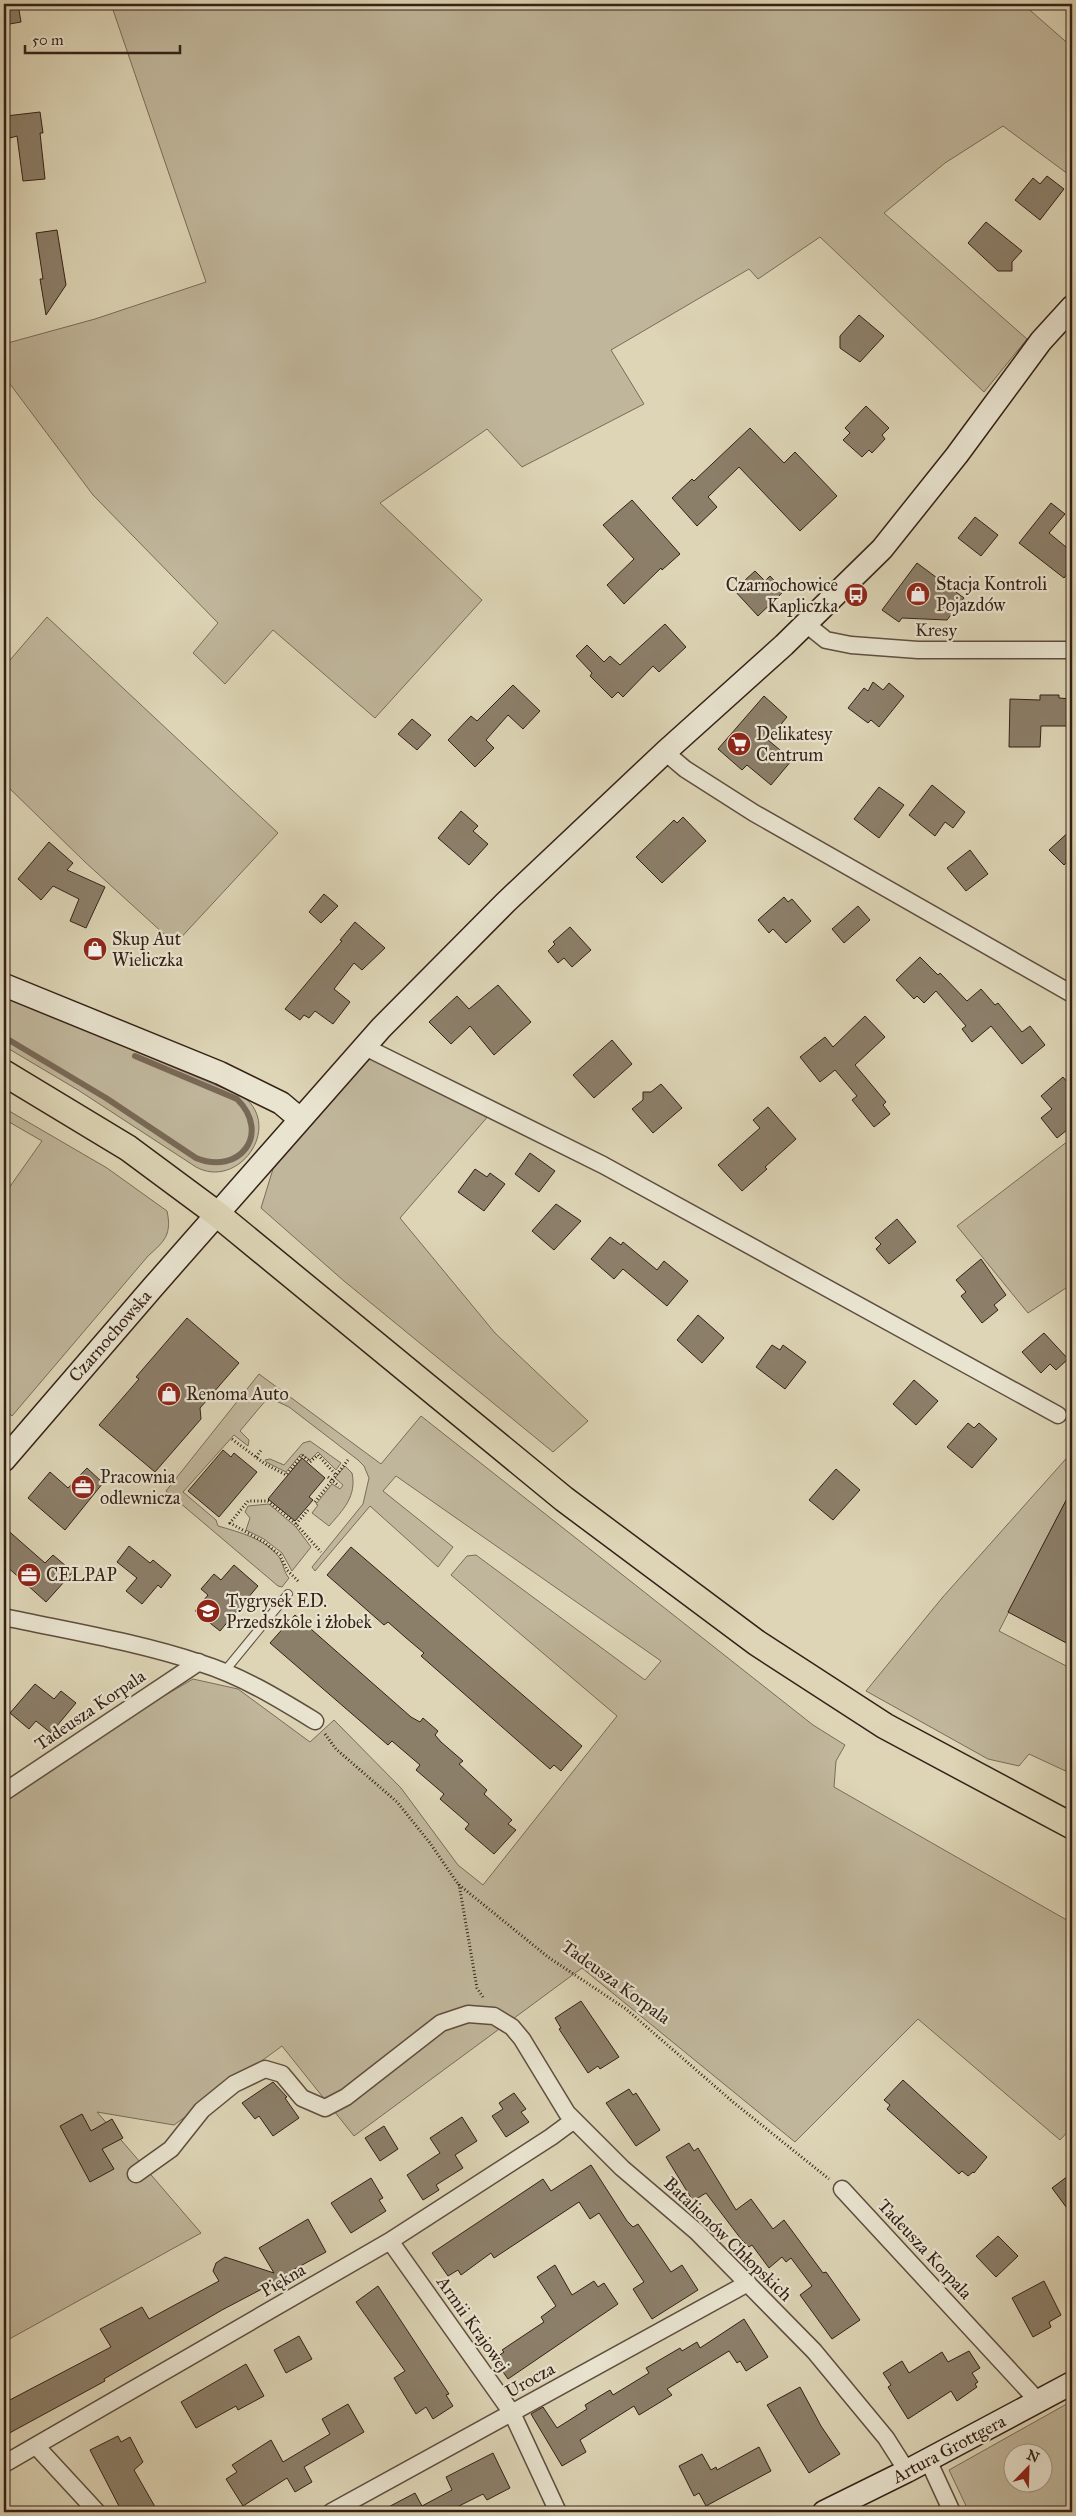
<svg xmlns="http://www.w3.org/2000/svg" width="1076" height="2516" viewBox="0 0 1076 2516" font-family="'IM FELL Great Primer',serif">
	<rect width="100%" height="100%" fill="#ddd5b6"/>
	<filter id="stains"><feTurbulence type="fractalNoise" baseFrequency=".004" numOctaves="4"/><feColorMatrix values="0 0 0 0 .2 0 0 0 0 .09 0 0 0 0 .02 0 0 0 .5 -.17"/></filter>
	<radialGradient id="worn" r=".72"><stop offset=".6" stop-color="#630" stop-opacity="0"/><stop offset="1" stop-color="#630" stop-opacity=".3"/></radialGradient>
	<!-- green -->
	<path fill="#c0b69b" stroke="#7a6c59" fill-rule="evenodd" d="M111 4H1023L1072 47V177L1003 126 945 163 884 213 1027 339 984 392 820 237 758 279 749 269 611 350 644 404 522 467 487 429 380 503 482 600 375 718 273 630 225 684 193 653 218 623 93 495 4 376V344L95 319 206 282Z
		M47 617 278 833 175 944 85 862 4 783V667Z
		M4 996 244 1097C283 1128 238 1190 196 1167L78 1090 4 1046Z
		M371 1057 490 1114 400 1218 495 1333 588 1421 553 1452 344 1281 261 1208 273 1169Z
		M4 1108 107 1168 167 1211C172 1234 165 1241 148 1256L12 1416 4 1409V1247L10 1240 4 1235V1195L42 1141 4 1119Z
		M1072 1138V1284L1028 1313 957 1226Z
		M259 1374 381 1464 421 1416 813 1725 845 1745 836 1761 834 1787 1072 1923V2127L1060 2140 918 2019 795 2142 582 1968 354 2136 282 2046 174 2125 97 2112 201 2233 4 2342V1798L116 1724 193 1679 238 1689 310 1742 334 1720 401 1788 458 1865 483 1885 617 1716 451 1575 467 1556 476 1555 645 1680 661 1661 396 1476 383 1491 453 1547 438 1567 370 1506 315 1571 312 1567 363 1504 369 1478 364 1466 358 1460 289 1407 276 1401 266 1400 240 1431 249 1440 248 1446 234 1435 183 1492 216 1520 218 1526C239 1532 266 1539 279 1557 284 1565 284 1573 289 1578L282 1587 278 1586 166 1491Z
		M310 1441 341 1463 336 1470 318 1452 310 1460 301 1454 286 1472 266 1462 265 1460 270 1459 284 1465 303 1443Z
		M1072 1452V1489L999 1631 1072 1669V1774L1029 1754 1019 1766 988 1759 866 1691 942 1598Z
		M345 1466 352 1473C357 1496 343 1510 329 1526L312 1513 318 1505 316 1504 332 1484 340 1489 343 1485 335 1478Z
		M269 1504 296 1527 311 1547 292 1571 282 1553 264 1539 246 1530 250 1518 245 1512 248 1506Z
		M1072 2401V2512H969L949 2470ZM1014 2454H1044V2484H1014Z"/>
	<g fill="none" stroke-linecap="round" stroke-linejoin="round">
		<!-- stream -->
		<path stroke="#786856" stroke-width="6" d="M4 1037 106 1098 196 1158C239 1176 272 1134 237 1099L135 1056"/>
	</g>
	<!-- building -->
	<path fill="#8c7f6a" stroke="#352117" d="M4 4H18L21 22 4 25Z
		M40 112 43 133H40L45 179 23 181 17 136 10 138 6 116Z
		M1047 176 1064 189 1040 220 1015 200 1033 178 1040 184Z
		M986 222 1022 251 1012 262V271H998L968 243Z
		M57 230 66 285 46 315 40 279H43L36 233Z
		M859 315 884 336 860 362 840 348V336Z
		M866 406 889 428 882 435 885 439 872 453 869 450 862 457 843 440 850 433 845 428Z
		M750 428 784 463 795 452 837 496 800 531 739 467 708 497 717 507 697 526 672 498 692 479 694 481Z
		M632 500 680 554 662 570 661 568 624 604 607 585 634 559 603 525Z
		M1051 503 1065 514 1049 533 1072 552V568L1064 578 1019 543Z
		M975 517 998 535 981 556 958 538Z
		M917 563 964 598 947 620 902 618 899 622 882 610Z
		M755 571 765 581 770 576 784 591 758 616 734 590Z
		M665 624 686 647 659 672 653 666 623 697 618 692 612 698 590 676 592 673 576 656 587 645 604 662 610 656 620 665Z
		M873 682 883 690 889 683 904 696 879 727 871 720 868 723 848 708 864 688 868 691Z
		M513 685 540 711 523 729 508 715 486 740 494 748 475 767 448 740 471 716 477 721Z
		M1040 695H1059V698L1072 699V726H1041L1040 747H1009L1010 699 1040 700Z
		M764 696 787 717 768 740 792 760 771 785 747 765 742 770 718 749Z
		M412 719 431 735 417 750 398 734Z
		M932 785 965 812 953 828 945 822 935 836 909 815Z
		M879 787 904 805 879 838 854 819Z
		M461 811 478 826 473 831 488 844 469 865 438 838Z
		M683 817 706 841 662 883 636 857 674 820 677 823Z
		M1072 829V857L1064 865 1049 850Z
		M49 842 73 863 67 870 105 887 86 928 70 921 79 899 53 886 41 900 18 879Z
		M970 850 988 874 966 891 947 868Z
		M324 894 338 906 321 923 309 912Z
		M784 897 788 902 792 899 811 921 786 943 773 929 769 933 758 920Z
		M858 906 870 920 844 943 832 929Z
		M355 922 385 948 362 970 354 963 334 989 350 1002 333 1024 315 1011 309 1018 304 1015 300 1020 285 1009 342 941 340 940Z
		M570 927 591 950 572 967 564 958 558 963 548 951 555 944 553 942Z
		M920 957 938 975 940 973 967 1001 981 989 995 1005 998 1003 1022 1032 1030 1026 1045 1045 1022 1064 991 1026 972 1042 962 1029 966 1026 936 991 924 1003 917 996 914 999 896 980Z
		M498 985 531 1022 494 1055 470 1026 451 1044 429 1022 457 996 469 1009Z
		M865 1016 885 1037 855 1065 886 1102 883 1105 890 1114 874 1127 852 1100 857 1096 835 1070 820 1082 800 1057 825 1037 833 1047Z
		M612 1040 632 1064 594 1098 573 1075Z
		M1063 1077 1072 1088V1126L1057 1138 1041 1118 1052 1109 1041 1096Z
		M661 1084 682 1108 653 1133 632 1109 643 1100V1092H651Z
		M768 1107 796 1139 765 1167 767 1169 742 1191 718 1165 760 1128 753 1120Z
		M530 1153 555 1171 539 1192 515 1174Z
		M475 1169 487 1177 490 1173 505 1184 484 1211 458 1192Z
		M556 1204 581 1221 554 1250 532 1231Z
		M897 1219 916 1242 889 1264 876 1249 881 1244 875 1238Z
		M610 1237 621 1245 623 1242 657 1270 664 1261 688 1281 667 1306 623 1269 614 1279 591 1259Z
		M981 1259 1006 1295 994 1305 998 1310 982 1323 961 1296 966 1292 956 1280Z
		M698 1315 724 1338 702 1363 677 1340Z
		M187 1318 239 1363 200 1408 201 1419 155 1472 99 1425 139 1379 136 1377Z
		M1044 1333 1068 1359 1056 1370 1050 1364 1041 1373 1022 1352Z
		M772 1345 780 1350 783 1345 806 1362 785 1389 756 1367Z
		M914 1380 938 1401 916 1425 893 1404Z
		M968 1423 974 1428 979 1423 997 1439 972 1468 947 1447Z
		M223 1450 231 1457 234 1453 257 1472 219 1517 188 1491Z
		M302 1458 325 1478 309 1497 313 1500 295 1521 268 1499Z
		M87 1468 103 1483 65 1530 28 1498 50 1472 68 1488Z
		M836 1469 860 1490 833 1520 809 1500Z
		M1072 1489V1646L1008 1612Z
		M4 1527 45 1563 53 1555 73 1572 46 1602 4 1564Z
		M129 1546 150 1563 153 1560 171 1575 161 1588 158 1585 142 1604 126 1591 137 1578 117 1562Z
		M351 1547 582 1746 561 1771 554 1765 550 1769 421 1656 424 1653 405 1637 388 1622 384 1625 327 1575Z
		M234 1565 258 1586 220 1631 195 1611 208 1595 201 1589 214 1574 221 1580Z
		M295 1615 411 1717 420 1722 423 1718 438 1731 435 1735 441 1742 463 1761 459 1764 487 1790 484 1794 512 1820 508 1824 516 1830 494 1854 465 1829 469 1824 440 1799 444 1794 416 1770 420 1765 392 1741 388 1745 270 1643Z
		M35 1684 54 1699 61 1691 76 1703 51 1733 36 1721 29 1729 10 1713Z
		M581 2001 619 2057 600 2069 598 2066 588 2073 559 2029 561 2028 555 2018Z
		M903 2080 987 2157 974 2173 973 2172 968 2176 962 2171 959 2174 887 2109 890 2105 884 2100Z
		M273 2082 287 2097 285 2098 299 2118 273 2136 259 2116 255 2119 242 2103Z
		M629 2089 633 2095 636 2093 660 2130 636 2146 606 2103Z
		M514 2093 526 2109 521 2112 529 2122 506 2137 492 2116 503 2109 499 2103Z
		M82 2114 91 2131 112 2119 123 2138 102 2149 114 2169 90 2182 60 2126Z
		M462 2117 477 2141 455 2155 463 2168 436 2185 439 2190 423 2200 407 2175 440 2153 430 2138Z
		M384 2126 398 2149 380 2161 365 2138Z
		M689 2143 694 2151 698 2148 736 2210 751 2199 773 2229 784 2220 823 2273 826 2272 860 2320 832 2339 800 2295 812 2286 791 2258 786 2262 782 2257 769 2268 752 2245 749 2247 741 2239 706 2193 693 2201 666 2157Z
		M591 2165 627 2221 633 2227 638 2224 671 2272 682 2265 698 2290 652 2319 633 2289 644 2282 599 2213 590 2219 579 2202 494 2258 491 2253 461 2275 458 2270 448 2276 432 2253 543 2179 551 2191Z
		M1072 2173V2215L1052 2188Z
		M371 2178 383 2198 379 2200 386 2211 351 2233 331 2203Z
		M308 2219 326 2252 293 2270 297 2279 282 2287 279 2280 222 2310 104 2379 105 2381 4 2436V2403L111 2347 100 2329 142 2307 149 2319 219 2281 213 2271 216 2263 225 2257 274 2273 259 2248Z
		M998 2236 1018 2256 996 2277 976 2256Z
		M555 2265 572 2295 594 2281 598 2287 604 2283 618 2304 508 2379 494 2359 504 2352 502 2350 544 2322 541 2317 556 2306 537 2277Z
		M1044 2281 1061 2315 1049 2322 1051 2327 1033 2337 1012 2298Z
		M378 2286 449 2394 446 2395 453 2406 433 2419 426 2407 416 2414 394 2378 405 2371 356 2302Z
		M744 2319 768 2357 746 2371 740 2361 737 2363 729 2351 667 2389 672 2395 639 2415 634 2406 580 2440 586 2452 562 2466 531 2414 543 2407 557 2428 587 2409 585 2405 610 2390 613 2395 649 2373 646 2368 680 2348 682 2351 697 2342 700 2348Z
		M299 2336 312 2359 286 2373 274 2350Z
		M969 2351 980 2368 972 2373 978 2382 975 2384 977 2387 957 2401 951 2391 908 2419 888 2387 891 2385 883 2373 902 2361 909 2373 942 2352 948 2362Z
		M246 2364 264 2396 238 2410 236 2406 196 2428 181 2402Z
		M800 2387 821 2426 840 2454 809 2473 767 2405Z
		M348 2404 364 2432 304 2467 312 2482 295 2492 287 2478 243 2506 226 2479 237 2472 232 2465 271 2440 283 2462 330 2434 322 2419Z
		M118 2436 121 2442 130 2437 143 2462 134 2470 158 2512H122L90 2450Z
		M759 2447 771 2471 706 2506 699 2493 694 2496 679 2466 702 2454 711 2470 716 2467 717 2470Z
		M493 2453 510 2488 487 2500 483 2494 447 2512H379L415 2493 422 2506 452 2490 446 2477Z"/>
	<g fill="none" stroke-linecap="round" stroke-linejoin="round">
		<!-- lane casing -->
		<g stroke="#5f4e3f" stroke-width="10">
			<path id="lane" d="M224 1672 288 1594"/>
		</g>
		<!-- street casing -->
		<g stroke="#5f4e3f" stroke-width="19">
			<path id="street" d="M806 624 826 640 851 645 918 650H1072
				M665 752 685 769 754 813 1072 994
				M365 1047 603 1165 1058 1415
				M4 1617C69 1631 137 1642 200 1663 242 1676 279 1699 315 1721
				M4 1792 199 1662
				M136 2174 171 2149 202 2110 234 2084 265 2069 282 2074 302 2098 325 2108 346 2097 441 2023 468 2014 494 2016 512 2027 522 2039 567 2113 622 2168 697 2232 814 2351 886 2438 907 2471
				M842 2189 1038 2401
				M390 2241 512 2413 558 2512
				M36 2446 97 2512
				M928 2460 952 2512
				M4 2464 390 2241 551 2137 574 2120
				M331 2512 748 2283"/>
		</g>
		<!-- secondary casing -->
		<g stroke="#352117" stroke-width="25">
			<path id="secondary" d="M4 985 220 1073 281 1103 300 1119
				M4 1460 153 1287 381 1028 506 902 665 752 784 645 882 549 957 455 1041 341 1072 307
				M824 2512 907 2471 1072 2383"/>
		</g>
		<!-- primary casing -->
		<g stroke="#352117" stroke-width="28">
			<path id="primary" d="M4 1073 128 1148 217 1214 564 1499 757 1643 885 1726 1072 1826"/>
		</g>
		<!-- path -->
		<path stroke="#352117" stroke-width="3" stroke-dasharray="1 2.5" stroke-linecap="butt" d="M232 1439 265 1464 286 1475 302 1455 310 1462 318 1455 336 1475
			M256 1457 262 1449
			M328 1477 339 1486
			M315 1502 348 1460
			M296 1524 308 1510
			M298 1581 287 1570 280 1555 264 1542 230 1523 248 1501H268L296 1524 321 1552
			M325 1734 336 1749 397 1802 430 1843 458 1884 548 1957 626 2009 733 2102 829 2179
			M459 1884 477 1988 483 1997"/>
		<!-- lane -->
		<use href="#lane" stroke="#e9e4d0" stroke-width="8"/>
		<!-- street -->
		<use href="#street" stroke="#e9e4d0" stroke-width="16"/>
		<!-- secondary -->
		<use href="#secondary" stroke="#e9e4d0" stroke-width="22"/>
		<!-- primary -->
		<use href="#primary" stroke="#ddd5b6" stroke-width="25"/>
	</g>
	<!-- icons -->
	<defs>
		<g id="shop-disc" transform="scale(1.25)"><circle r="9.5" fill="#8f2418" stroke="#e9e4d0"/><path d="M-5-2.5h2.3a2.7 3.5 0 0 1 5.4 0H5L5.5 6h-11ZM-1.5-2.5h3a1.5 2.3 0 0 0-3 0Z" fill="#fff"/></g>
		<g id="bus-disc" transform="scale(1.25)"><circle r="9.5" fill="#8f2418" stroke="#e9e4d0"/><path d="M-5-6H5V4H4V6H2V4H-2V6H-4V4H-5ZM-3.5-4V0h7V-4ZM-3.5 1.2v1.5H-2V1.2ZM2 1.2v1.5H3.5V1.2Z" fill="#fff"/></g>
		<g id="supermarket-disc" transform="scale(1.25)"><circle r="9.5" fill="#8f2418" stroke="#e9e4d0"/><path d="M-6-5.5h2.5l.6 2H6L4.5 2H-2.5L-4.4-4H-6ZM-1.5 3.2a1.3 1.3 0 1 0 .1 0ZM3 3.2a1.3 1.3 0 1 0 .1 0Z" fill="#fff"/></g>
		<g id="office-disc" transform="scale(1.25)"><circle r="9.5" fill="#8f2418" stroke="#e9e4d0"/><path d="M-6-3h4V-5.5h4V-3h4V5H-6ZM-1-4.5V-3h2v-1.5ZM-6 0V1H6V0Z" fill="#fff"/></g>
		<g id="school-disc" transform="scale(1.25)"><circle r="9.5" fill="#8f2418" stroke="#e9e4d0"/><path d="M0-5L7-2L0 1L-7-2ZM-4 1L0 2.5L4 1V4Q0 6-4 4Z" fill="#fff"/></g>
	</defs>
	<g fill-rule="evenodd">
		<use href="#shop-disc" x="918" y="594"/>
		<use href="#bus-disc" x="856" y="595"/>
		<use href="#supermarket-disc" x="739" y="744"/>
		<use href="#shop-disc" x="95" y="949"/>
		<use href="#shop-disc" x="169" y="1394"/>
		<use href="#office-disc" x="83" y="1487"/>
		<use href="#office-disc" x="29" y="1575"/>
		<use href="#school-disc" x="208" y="1611"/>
	</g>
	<g text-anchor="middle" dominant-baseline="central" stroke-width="4.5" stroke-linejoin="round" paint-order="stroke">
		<!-- poi labels -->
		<g font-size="18" fill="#352117" stroke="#e9e4d0" text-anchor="start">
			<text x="936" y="584">Stacja Kontroli<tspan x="936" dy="21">Pojazdów</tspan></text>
			<text x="838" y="585" text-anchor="end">Czarnochowice<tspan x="838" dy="21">Kapliczka</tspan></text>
			<text x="756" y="734">Delikatesy<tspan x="756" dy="21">Centrum</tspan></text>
			<text x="112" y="939">Skup Aut<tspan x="112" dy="21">Wieliczka</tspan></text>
			<text x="186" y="1394">Renoma Auto</text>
			<text x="100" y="1477">Pracownia<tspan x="100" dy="21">odlewnicza</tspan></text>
			<text x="46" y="1575">CELPAP</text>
			<text x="226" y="1601">Tygrysek ED.<tspan x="226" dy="21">Przedszkole i żłobek</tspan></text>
		</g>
		<!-- street labels -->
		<g font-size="18" fill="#352117" stroke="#e9e4d0">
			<text transform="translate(936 630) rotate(1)">Kresy</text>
			<text transform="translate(110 1336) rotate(-49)">Czarnochowska</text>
			<text transform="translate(90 1710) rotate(-34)">Tadeusza Korpala</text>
			<text transform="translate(616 1982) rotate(36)">Tadeusza Korpala</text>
			<text transform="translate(728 2239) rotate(44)">Batalionów Chłopskich</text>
			<text transform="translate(925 2249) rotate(47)">Tadeusza Korpala</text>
			<text transform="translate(283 2280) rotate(-30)">Piękna</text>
			<text transform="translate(473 2324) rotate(55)">Armii Krajowej</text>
			<text transform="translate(530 2380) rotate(-29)">Urocza</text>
			<text transform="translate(949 2449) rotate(-28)">Artura Grottgera</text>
		</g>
	</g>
	<!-- margin -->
	<rect width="1076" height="2516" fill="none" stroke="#ddd5b6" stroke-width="20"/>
	<rect x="5" y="5" width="1066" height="2506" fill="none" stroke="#352117" stroke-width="2.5"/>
	<rect x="10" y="10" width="1056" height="2496" fill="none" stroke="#352117"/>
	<!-- north arrow -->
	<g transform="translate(1028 2468) rotate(23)"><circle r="24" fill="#e9e4d0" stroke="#a19686"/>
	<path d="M0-4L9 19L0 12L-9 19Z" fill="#8f2418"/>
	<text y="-8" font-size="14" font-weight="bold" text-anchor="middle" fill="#352117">N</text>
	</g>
	<!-- scale -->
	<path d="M25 45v8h155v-8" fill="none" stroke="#352117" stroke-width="2.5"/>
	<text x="32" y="45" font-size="15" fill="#352117" stroke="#e9e4d0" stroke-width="4" paint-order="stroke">50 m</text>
	<rect width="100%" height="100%" filter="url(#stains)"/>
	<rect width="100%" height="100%" fill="url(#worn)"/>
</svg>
